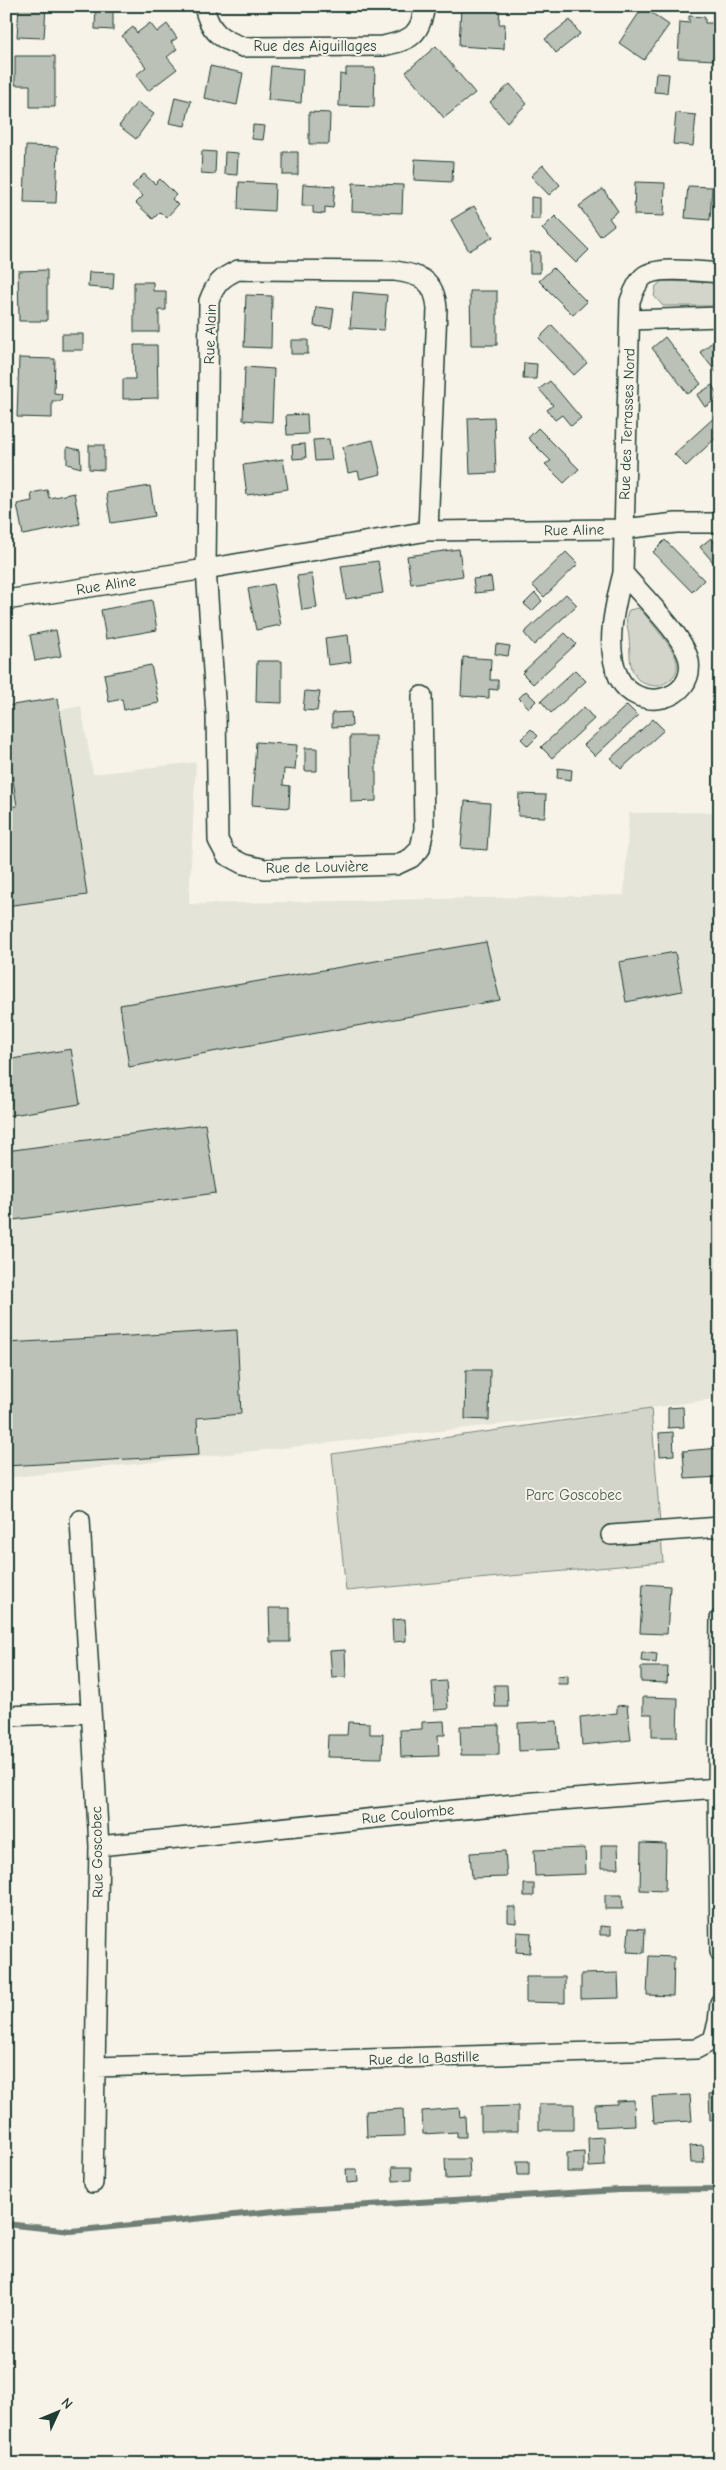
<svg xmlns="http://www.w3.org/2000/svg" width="726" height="2470" viewBox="0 0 726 2470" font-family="'Comic Neue',sans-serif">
	<rect width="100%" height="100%" fill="#f7f3e8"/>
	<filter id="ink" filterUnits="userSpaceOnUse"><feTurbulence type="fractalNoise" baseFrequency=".02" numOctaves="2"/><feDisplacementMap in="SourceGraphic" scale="10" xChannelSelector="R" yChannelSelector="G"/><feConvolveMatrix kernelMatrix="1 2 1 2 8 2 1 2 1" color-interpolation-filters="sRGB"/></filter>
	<g filter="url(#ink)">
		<!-- built -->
		<path fill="#e5e4d9" d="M81 706 93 774 196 762 189 904 624 895 629 813 720 812V1398L651 1408 6 1478V720Z"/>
		<!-- green -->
		<path fill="#d3d5ca" stroke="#79897f" d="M662 281 720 283V306H663L654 296 656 286Z
			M638 608C646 614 652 624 659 632 674 651 691 673 659 686 626 686 631 660 629 637 628 627 624 618 629 610Z
			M651 1408 663 1562 346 1591 332 1454Z"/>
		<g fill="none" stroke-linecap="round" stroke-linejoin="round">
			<!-- stream -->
			<path stroke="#6f8077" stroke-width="6" d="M6 2224 71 2231 285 2210 619 2190 720 2189"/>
		</g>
		<!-- building -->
		<path fill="#bbc1b6" stroke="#1f3d34" d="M19 6H46L44 38 17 37Z
			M96 6H113V30L95 29Z
			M461 6H500L499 24H505L504 49 459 46Z
			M643 7 669 25 644 60 619 43Z
			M689 16 705 17V23H716L714 60 678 58 680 22 689 23Z
			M570 20 580 34 556 53 545 39Z
			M150 23 157 32 167 24 177 38 171 42 177 49 167 57 177 69 148 91 136 75 146 67 122 36 133 27 137 33Z
			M436 46 475 93 444 118 406 72Z
			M15 56H55V107H30V85H15Z
			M210 66 243 73 237 105 204 98Z
			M271 66 303 69 301 103 268 100Z
			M346 68H375L374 107 339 106 340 74 346 75Z
			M656 73 669 74 667 93 654 92Z
			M510 84 527 104 507 122 490 102Z
			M175 97 191 101 185 126 169 123Z
			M137 102 154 114 136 139 119 126Z
			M309 112 330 113 329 144H309Z
			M676 113 696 115 693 146 673 144Z
			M253 125 265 126 263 140 252 139Z
			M26 146 58 147 56 203 24 202Z
			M202 151 216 152 215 174 201 173Z
			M225 152 238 153 237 175 224 174Z
			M283 152H298V175H283Z
			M415 159 453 161 452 182 414 180Z
			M543 165 560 185 549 195 531 176Z
			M144 174 155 184 160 179 176 195 172 199 178 205 166 218 160 212 153 219 136 203 143 196 132 186Z
			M239 182 275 184 274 211 238 209Z
			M635 182 665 183 664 216 634 215Z
			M353 183 403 185 402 213 352 211Z
			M303 184 335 186 333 208 325 207V214L313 213V206H302Z
			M688 186 712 187 710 220 685 218Z
			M603 189 618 211 609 218 614 225 600 236 579 206Z
			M531 197 540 198V219H531Z
			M474 206 493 237 469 251 451 220Z
			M555 216 589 250 576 263 542 229Z
			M530 252H540V273H530Z
			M553 268 587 302 573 315 539 281Z
			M47 270V321H19L18 271Z
			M89 272 114 273 113 289 88 287Z
			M134 282H153V291H166V310H159V332H134Z
			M470 291H497V345H471Z
			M353 292 387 295 384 330 350 328Z
			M246 295 272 296 271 348 244 347Z
			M316 307 334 309 331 328 314 326Z
			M552 325 587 363 574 375 539 338Z
			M62 334H83V350H62Z
			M720 336V377L700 352Z
			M665 337 701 384 688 394 652 348Z
			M291 340H308V354H291Z
			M134 345H157L158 398 123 399V379H135Z
			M19 358 55 359 54 393 62 394 61 401H52V418L17 417Z
			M524 363 537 364 536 379H523Z
			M245 367 274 369 272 422 243 420Z
			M550 381 581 418 571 426 562 415 555 420 547 410 553 405 539 389Z
			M712 385 719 397 705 407 697 395Z
			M307 414 308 434 287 435 286 415Z
			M717 415 720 417V434L686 466 674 454Z
			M494 417 496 473 470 474 468 418Z
			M538 428 579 469 564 483 545 464 551 461 528 438Z
			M329 439 332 460 315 461 313 440Z
			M373 440 381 474 360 479 358 471 348 473 343 447Z
			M305 444 306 458 293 459 292 445Z
			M89 445H104V470L89 469Z
			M67 447 80 450 81 468 67 464Z
			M720 458V472L712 465Z
			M283 459 288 489 247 495 243 465Z
			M150 486 155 516 111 523 106 493Z
			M47 490 49 498 74 493 80 524 23 535 17 504 32 501 31 493Z
			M711 538 720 548V570L700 547Z
			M665 540 704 580 692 592 653 552Z
			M459 549 463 576 411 584 407 556Z
			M566 552 578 564 544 597 532 585Z
			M378 561 383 593 346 599 341 566Z
			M312 574 317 608 302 610 297 576Z
			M491 577 493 591 475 593 473 579Z
			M273 584 281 625 256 630 248 589Z
			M535 593 542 601 532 611 524 604Z
			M566 594 577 605 534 645 524 633Z
			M152 600 157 630 106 639 101 610Z
			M56 630 61 656 35 661 30 635Z
			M565 633 576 644 533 684 522 673Z
			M348 635 351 662 328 665 325 638Z
			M496 644 510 646 508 656 495 654Z
			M463 657 491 659 490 680H498V690L489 689V698L461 696Z
			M257 661H282V703L256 702Z
			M151 665 159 703 124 710 122 699 109 702 104 674Z
			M575 670 586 681 551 713 541 701Z
			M305 691 320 692 317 711 303 710Z
			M526 691 536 701 529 708 519 698Z
			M58 698 87 895 6 906V807L17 806 6 734V706Z
			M627 705 638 716 595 756 584 745Z
			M584 707 594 719 552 758 541 747Z
			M351 712 352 726 332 727V713Z
			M653 719 664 730 621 769 611 758Z
			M531 729 538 736 528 746 521 739Z
			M350 736H376V801L351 802Z
			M256 742 297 745 295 770 284 769 283 785 290 786 289 808 252 805Z
			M305 748H317V771H305Z
			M558 768 572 770 571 780 557 778Z
			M519 794 546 795 545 817 518 816Z
			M465 801 490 803 487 850 461 848Z
			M486 942 500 1000 129 1067 120 1005Z
			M675 952 682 991 626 1002 619 962Z
			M71 1049 80 1104 6 1116V1060Z
			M205 1124 216 1193 6 1221V1151Z
			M237 1330 241 1414 197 1418 199 1455 6 1466V1343Z
			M466 1370H490L489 1420 465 1419Z
			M683 1407 684 1427 668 1428V1408Z
			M673 1432 674 1455 660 1456 659 1433Z
			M720 1448V1477L685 1479 683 1451Z
			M643 1584 670 1586 667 1634 640 1633Z
			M269 1608H290V1642H270Z
			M405 1619 406 1641 393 1642 392 1620Z
			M345 1650 346 1677 332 1678 330 1651Z
			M642 1652 657 1654 656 1663 641 1661Z
			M641 1667H668L667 1683 641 1682Z
			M568 1675V1684H558L557 1676Z
			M446 1681 448 1709 434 1710 432 1682Z
			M494 1685H507L508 1707H495Z
			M643 1697 678 1698 677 1737H652V1714H643Z
			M627 1705 631 1740 582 1745 580 1717 617 1713V1706Z
			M444 1721 445 1735H438L439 1756 401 1757 400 1730 422 1729V1722Z
			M557 1721 559 1749 519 1751 518 1723Z
			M348 1722 370 1723V1734H383L382 1758 327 1757 328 1735H347Z
			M499 1725V1755H461L460 1726Z
			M641 1843 666 1844 665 1891 640 1890Z
			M601 1845H618L619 1868H601Z
			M585 1848 586 1874 535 1876 534 1850Z
			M505 1851 507 1877 472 1878 470 1853Z
			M524 1884H534V1896H524Z
			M605 1895H622L623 1909H605Z
			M508 1907H516V1923L508 1922Z
			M600 1926 611 1927V1935H600Z
			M629 1928 645 1929 644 1953 627 1952Z
			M517 1932 531 1933 530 1953 516 1952Z
			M649 1956 674 1957 673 1996 647 1995Z
			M618 1973 619 1998 581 1999V1974Z
			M526 1977H565V2003L526 2002Z
			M720 2093V2120H710L709 2094Z
			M690 2095 692 2121 654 2123 652 2097Z
			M634 2100 635 2125 596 2127 595 2105 617 2104V2101Z
			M539 2104H574V2130H539Z
			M518 2106V2131H481V2107Z
			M459 2108 460 2117 465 2116 466 2137H457V2132L423 2134 422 2111Z
			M403 2109 404 2136 367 2137 366 2111Z
			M604 2137 605 2166 589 2167 588 2138Z
			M703 2145 704 2163H691L690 2146Z
			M584 2152V2172H567V2153Z
			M445 2159H469L470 2178 446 2179Z
			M517 2161H529V2175H518Z
			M392 2167H411V2180L393 2181Z
			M346 2169H357L358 2182 347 2183Z"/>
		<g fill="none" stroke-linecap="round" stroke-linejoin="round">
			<!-- minor casing -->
			<g stroke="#1f3d34" stroke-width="22">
				<path id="minor" d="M204 6C209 31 220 39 243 47L383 46C411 40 420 36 425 6
					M630 320 720 317
					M428 531 437 309C435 280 421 275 395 271L238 270C222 277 215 284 209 301L206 569 428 531 623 529 676 523H720
					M623 573C640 594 684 635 689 661 695 701 637 714 619 678 604 646 615 605 623 573L630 301C633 293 636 284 643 277 656 265 702 272 720 273
					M6 600 206 569 216 714 218 840 226 855 243 864 265 869 396 865 411 858 420 849 424 829 422 696
					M80 1520 99 1846 93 2183
					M611 1535 720 1527
					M720 1619 718 1788 720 1952
					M6 1716 91 1713
					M99 1846 534 1802 718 1788
					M96 2067 696 2049 713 2040 718 2022 720 2003"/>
			</g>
			<!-- minor -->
			<use href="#minor" stroke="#f7f3e8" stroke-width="19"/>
		</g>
	</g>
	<g text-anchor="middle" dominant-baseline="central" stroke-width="4" stroke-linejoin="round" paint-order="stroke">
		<!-- street labels -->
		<g font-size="15" fill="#1f3d34" stroke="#f7f3e8">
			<text x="315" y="46">Rue des Aiguillages</text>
			<text transform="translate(210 334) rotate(-88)">Rue Alain</text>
			<text transform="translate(627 424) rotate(-88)">Rue des Terrasses Nord</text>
			<text transform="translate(574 530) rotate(-1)">Rue Aline</text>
			<text transform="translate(106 585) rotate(-9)">Rue Aline</text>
			<text transform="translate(317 867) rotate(-1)">Rue de Louvière</text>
			<text transform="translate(408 1814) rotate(-6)">Rue Coulombe</text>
			<text transform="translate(97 1852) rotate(-91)">Rue Goscobec</text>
			<text transform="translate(424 2058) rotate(-2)">Rue de la Bastille</text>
		</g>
		<!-- park labels -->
		<g font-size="15" fill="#435b52" stroke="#f7f3e8">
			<text x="574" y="1495">Parc Goscobec</text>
		</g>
	</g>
	<!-- margin -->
	<rect width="726" height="2470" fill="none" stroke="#f7f3e8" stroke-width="25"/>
	<rect x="12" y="12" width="701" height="2445" fill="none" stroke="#1f3d34" stroke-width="2" filter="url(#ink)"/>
	<!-- north arrow -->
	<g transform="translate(58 2412) rotate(46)" stroke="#f7f3e8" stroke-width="4" paint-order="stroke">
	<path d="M0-4L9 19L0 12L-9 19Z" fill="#1f3d34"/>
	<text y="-8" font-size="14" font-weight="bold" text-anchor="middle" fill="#1f3d34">N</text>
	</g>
</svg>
